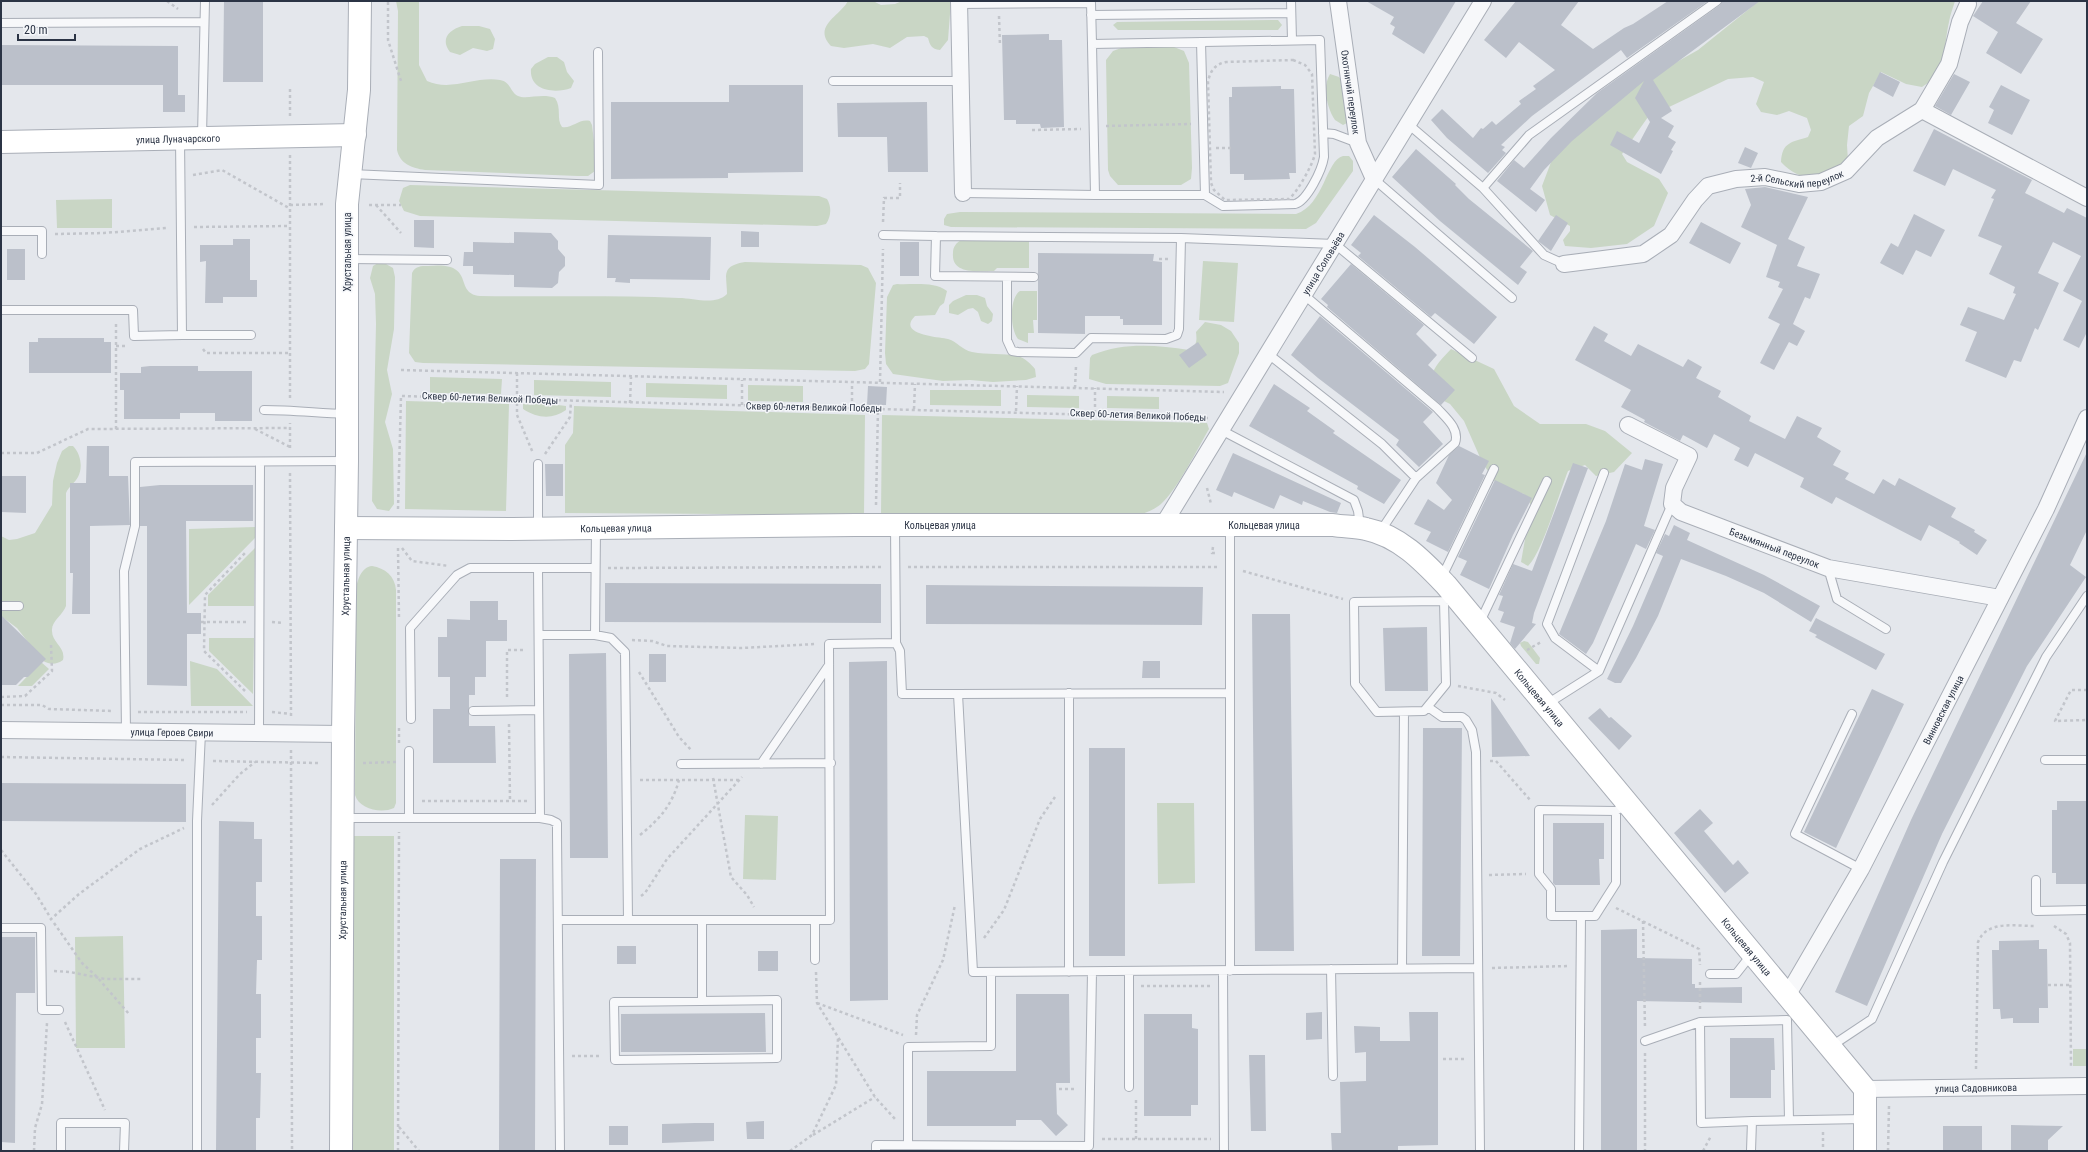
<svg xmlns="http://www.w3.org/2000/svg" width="2088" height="1152" viewBox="0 0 2088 1152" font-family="'Roboto Condensed',sans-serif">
	<rect width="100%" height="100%" fill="#e4e7ec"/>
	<!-- green -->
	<path fill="#c9d6c5" d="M396 1H419V65L427 81C451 92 475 76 500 80 511 82 510 92 518 96 526 100 542 93 555 98 562 108 556 119 562 127 572 129 579 118 590 121L592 125 596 159 595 171 588 176H578L425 170C412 168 400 164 397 150L398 11Z
		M848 1H873L881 5 895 4 902 1H951L948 40 940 50C931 49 930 45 928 38L924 36 907 37 890 48 873 44 844 48 831 46C812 26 840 16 848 1Z
		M1759 1H1955C1953 8 1950 15 1949 22 1943 47 1948 71 1922 87L1906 84 1881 72 1869 93 1863 116 1849 126 1847 145 1848 161C1822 175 1805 187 1781 162 1782 142 1792 142 1808 137L1811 130 1807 118 1789 111 1777 115 1761 112 1756 104 1764 82 1753 77 1728 79 1648 117 1622 154 1627 162 1659 179 1668 193 1654 226 1627 244 1591 248 1565 246 1563 240 1570 231V226L1550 215 1542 186 1559 141 1613 98 1698 50Z
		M1278 20 1282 25 1278 30H1118L1113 25 1117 22Z
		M462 26H479L490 29 495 39 493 49 487 51 473 48 460 55 450 52C440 39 449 30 462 26Z
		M1174 47 1184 51 1189 63 1192 168 1191 179 1181 185H1118L1110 176 1108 170 1106 60 1113 51 1121 48Z
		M548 57H557L564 62 567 72 574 81 571 88C555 94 529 91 531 69L535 64Z
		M1330 74 1339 77 1344 85 1347 123 1343 125 1335 120C1327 108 1322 87 1330 74Z
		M1343 156H1349L1353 161V171L1316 223 1306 229 951 227 944 225V219L947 214 960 212 1296 214C1324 205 1326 160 1343 156Z
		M410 185 819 196 827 199C832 207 831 217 826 224L817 226 420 216 404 211 399 201 403 188Z
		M112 199V228H57L56 200Z
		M961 240H1029V268H997L994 271C979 271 951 275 953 253 953 247 956 243 961 240Z
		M1203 261 1238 263 1234 322 1199 320Z
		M745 262 861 265 868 268 876 283 869 364 865 369 855 371 423 363 415 362 409 353 412 273C415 266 421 266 428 266 478 261 452 293 480 296 546 297 613 295 679 298 694 298 715 306 727 294 727 276 720 266 745 262Z
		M378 263 386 264 393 268 395 277 394 329 387 370 392 394 385 422 393 449 394 504 389 511 377 509 372 501 376 324 375 294 370 278 373 266Z
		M897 284C912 285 934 281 947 291L944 303 940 306 935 315 915 316C896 335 940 337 948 339 958 342 962 350 972 352 988 355 1003 353 1018 356 1025 358 1031 364 1035 369L1036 377 1026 380 993 382 970 380 943 381 893 374 886 364 885 353 887 297 893 285Z
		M1020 291H1037V320H1033L1034 333H1028V343L1018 339C1010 329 1009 298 1020 291Z
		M966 295H977L985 298 987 306 993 314 992 321 988 324 981 321 978 312 973 308 968 309 958 315 949 313V305L953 301Z
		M1205 322 1221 325 1231 331 1239 343V353L1228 383 1220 386 1106 384 1089 379 1090 358 1092 355C1124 342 1156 345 1189 350 1197 345 1197 341 1196 332Z
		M1451 349 1494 369 1514 406 1540 424H1586L1605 431 1632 453 1614 472 1596 476 1585 465 1568 471C1560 491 1542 553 1528 566L1521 562 1531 505 1524 494 1497 485 1482 462 1464 421 1450 404 1432 395C1428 372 1436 365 1451 349Z
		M430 377 502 379 501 394 430 393Z
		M534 380 611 382V397L534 395Z
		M646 383 727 385V399L646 397Z
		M748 385 803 386V402L748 401Z
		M930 390H1001V406L930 405Z
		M1027 395 1079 396V408L1027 407Z
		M1107 396 1159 397V409L1107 408Z
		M406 401 509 404 506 511 405 509Z
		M533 402 558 403V405L566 406V410C552 420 537 418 523 409V404L533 405Z
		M574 406 865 415 864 515 565 513V445L573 433Z
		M882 415 1207 423 1209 429C1198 448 1177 490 1161 504 1154 510 1145 513 1136 516L881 515Z
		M69 446H73C81 454 83 468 78 477 75 483 69 486 66 493V606C63 615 51 621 52 631 52 643 66 647 63 660 56 665 49 665 42 660L17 628 1 616V536L9 540 17 539 35 533 52 505 53 481 57 463 62 451Z
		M255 527V538L189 605V529Z
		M255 548 254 606H208V595Z
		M372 566C385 568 395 576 396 590V803L394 808C381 814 359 809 355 795L356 590C357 581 361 567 372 566Z
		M209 638H254L253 694 209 651Z
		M1524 641 1528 642 1540 658 1539 664H1536L1521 646 1520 643Z
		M190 661 217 669 253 706H191Z
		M41 662 49 669 32 686H18Z
		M1157 803H1194L1195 883 1158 884Z
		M745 815 778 816 776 880 743 879Z
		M352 836H394V1151H351Z
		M123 936 125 1048H76L75 937Z
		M2073 1049H2087V1066H2073Z"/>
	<!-- building -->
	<path fill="#bbc0ca" d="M224 1H263V82H223Z
		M1366 1H1456L1424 54 1392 34 1395 27 1390 24 1394 17Z
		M1516 1H1579L1561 25 1593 49 1624 28 1633 24 1668 1H1708L1627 58 1621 50 1532 116 1501 145 1505 147 1502 150 1506 153 1488 173 1447 138 1431 120 1442 109 1473 138 1481 128 1483 129 1492 121 1496 125 1521 104 1519 101 1536 89 1533 86 1555 70 1519 42 1506 58 1484 40Z
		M1722 1H1760L1653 80 1672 111 1661 118 1674 126 1668 137 1676 142 1671 150 1673 151 1661 174 1610 145 1617 131 1639 143 1650 122 1635 98 1644 81 1572 141 1544 170 1530 189 1545 200 1536 212 1497 181 1514 160 1524 168 1551 138 1597 93 1720 5Z
		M1983 1H2031L2016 23 2043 39 2021 74 1986 53 1998 32 1973 16Z
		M1049 34V40H1062L1064 127 1041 128 1040 124H1016V120H1004L1002 35Z
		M1 45 178 46V95H185V112H163V85H1Z
		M1880 72 1900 82 1893 97 1873 86Z
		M1954 74 1970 82 1951 115 1935 106Z
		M729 85H803V172L728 173V178L611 179V102H729Z
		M2001 85 2030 100 2012 135 1988 123 1994 110 1989 107Z
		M1281 86V89H1294L1296 173H1289L1290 179 1244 180V174H1230L1229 97H1232V87Z
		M927 102 928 172H888L887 137H838L837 103Z
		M1934 129 2032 180 2025 193 2064 213 2067 208 2087 218V332L2079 348 2063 340 2082 301 2063 291 2081 256 2053 242 2038 273 2059 283 2038 330 2035 328 2021 362 2014 360 2006 378 1965 361 1977 332 1960 325 1968 307 2004 320 2016 294 2013 293 2015 287 1989 274 2002 246 1978 236 1994 199 1991 198 1996 190 1953 169 1945 186 1913 171Z
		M1745 147 1758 153 1751 168 1738 163Z
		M1416 149 1456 184 1455 185 1469 199 1533 251 1520 267 1527 272 1518 285 1440 221 1392 177Z
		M1765 187 1808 197 1788 239 1805 247 1797 266 1820 274 1810 299 1805 297 1793 324 1805 331 1797 346 1789 342 1774 370 1760 363 1780 324 1768 318 1783 289 1778 287 1780 282 1766 277 1777 245 1741 227 1751 205 1745 189Z
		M1914 214 1945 230 1931 257 1916 250 1903 275 1880 263 1891 243 1898 247Z
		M1374 215 1415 247 1497 317 1474 344 1435 313 1431 317 1358 256 1361 253 1351 245Z
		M1556 215 1568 223 1551 251 1538 241Z
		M414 220H434V248L414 247Z
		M1701 222 1741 243 1730 264 1689 243Z
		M741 231 759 232V247H741Z
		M514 232 551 233 558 241V249L565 257V266L559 272 558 283 552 288 514 287V275L473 274V266H463L464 252H473V242L514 243Z
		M608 235 711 237 710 280 630 279V283L615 282 616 278H607Z
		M233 239H250V280H257V297H223V303H205L206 261 200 262V245H233Z
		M900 242H919V276H900Z
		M7 249H25V280H7Z
		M1038 253 1154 254 1153 261 1162 262V325H1123V319H1120V316H1085V334L1038 333Z
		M1351 264 1424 325 1416 334 1437 355 1428 365 1455 390 1441 405 1327 307 1328 305 1321 299Z
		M1320 316 1433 412 1423 422 1443 444 1419 467 1396 445 1399 440 1318 378 1291 355Z
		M1594 326 1608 334 1604 341 1631 356 1638 344 1683 367 1688 359 1702 367 1696 378 1721 391 1718 397 1751 416 1749 421 1785 439 1797 416 1822 428 1817 437 1841 451 1833 465 1849 473 1845 479 1874 494 1883 479 1895 486 1899 478 1956 508 1951 517 1975 530 1974 532 1987 540 1977 555 1959 543 1960 542 1929 525 1921 541 1836 497 1832 504 1800 487 1804 478 1755 453 1748 467 1734 460 1740 448 1714 434 1707 448 1683 435 1680 441 1644 422 1645 420 1621 407 1631 390 1575 360Z
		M38 338H104V342H111V373H29V342H38Z
		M1198 342 1207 355 1189 368 1179 355Z
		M150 366H198V371H252V421H215V413H180V419H124V390H120V373H141V367Z
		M1274 384 1310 408 1307 411 1335 431 1333 433 1401 480 1384 504 1357 489 1358 486 1249 426Z
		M868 386 887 387 886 405H867Z
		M87 446H109V476H128L130 525 90 526V614H72L73 573H70V483H86Z
		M1459 446 1489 461 1482 474 1485 475 1448 552 1426 541 1431 532 1414 524 1428 499 1444 510 1452 500 1436 483 1449 455Z
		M2087 452V530L2070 565 2086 577 2027 666 1942 834 1867 1006 1835 992 1911 820Z
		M1233 453 1341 503 1337 513 1330 512 1303 501 1302 505 1280 495 1274 509 1234 492 1232 497 1216 490Z
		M1645 459 1663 464 1644 526 1655 530 1646 549 1636 544 1593 643 1586 654 1559 634 1606 521 1625 464 1642 470Z
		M1573 463 1588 468 1534 613 1532 623 1536 624 1515 649 1510 643 1515 627 1500 622 1504 612 1498 610 1503 596 1499 595 1513 564 1532 571Z
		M545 464H563V496H546Z
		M1 476H26V513L1 512Z
		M1495 480 1532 498 1513 535 1489 589 1460 575 1467 561 1458 557Z
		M160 485H253V521H186L187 613H201V634H187V686L147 685V526H140V487Z
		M1674 525 1690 533 1687 540 1764 575 1820 606 1811 622 1764 593 1726 576 1681 559 1658 616 1636 658 1621 683H1615L1607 679 1633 626 1663 556 1656 553 1665 534 1669 536Z
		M605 583 881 584V623L605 622Z
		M926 585 1203 587 1202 625 926 624Z
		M470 601H498V620H507V641H486V677H475V695H469V726H495L496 763H433V709H450V677H438V637H447V619L470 620Z
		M1252 614H1290L1294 951H1255Z
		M1 615 46 659 28 677H24L16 685H1Z
		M1816 618 1885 654 1876 670 1815 637 1817 635 1809 631Z
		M1427 627 1428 691H1385L1383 628Z
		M606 653 608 858H570L569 654Z
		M649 654H666V682H649Z
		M887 661 888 1000 850 1001 849 662Z
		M1143 661H1160V678H1142Z
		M1872 689 1904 704 1836 848 1804 832Z
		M1491 698 1530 756 1492 757Z
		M1600 708 1609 718 1611 717 1632 736 1619 750 1588 718Z
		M1423 728H1462L1460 956H1422Z
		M1089 748H1125V956H1089Z
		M1 783 186 784V822L1 821Z
		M2057 801H2087V884H2056V873H2052V810H2057Z
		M1700 809 1713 823 1704 831 1733 865 1738 860 1749 873 1725 893 1674 833Z
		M219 821 254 822V839H262V882H256V916H262V960H257L256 994H261V1038H256V1073H261L260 1118H256V1151H216Z
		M1553 823H1604V859H1599L1600 885H1555L1553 883Z
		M500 859H536L535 1151H499Z
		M1637 929V958L1692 959V984H1695V988L1742 987V1003L1637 1001V1151H1601V930Z
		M1 937H35V993H16L15 1143 1 1142Z
		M2039 940V949H2047L2048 1008H2039V1023H2013V1018L2001 1019 2000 1009H1993L1992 950H1999V941Z
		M617 946H636V964H617Z
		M758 951H778V971H758Z
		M1016 994H1069L1070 1083H1056L1057 1114 1068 1125 1056 1136 1041 1120H1016V1126H927V1071H1016Z
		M1322 1012V1039L1306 1040V1013Z
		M1409 1012H1438V1145L1398 1146V1150L1332 1151 1331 1133H1341L1340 1082 1366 1081V1052L1355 1053 1354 1026 1380 1027V1041H1410Z
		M765 1013 766 1052H621V1014Z
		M1144 1014H1192V1028L1198 1029V1105H1191V1116H1144Z
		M1730 1038H1774L1775 1070H1771V1098H1730Z
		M1249 1055H1265L1266 1131H1251Z
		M764 1121V1139H747L746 1122Z
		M695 1123H714V1141L662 1143V1124Z
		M2011 1125 2063 1126 2048 1140V1151H2011Z
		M609 1126H628V1145H609Z
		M1943 1126H1982V1151H1943Z"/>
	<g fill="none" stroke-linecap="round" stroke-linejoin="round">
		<!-- lane casing -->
		<g stroke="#a9aeb7" stroke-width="10">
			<path id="lane" d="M1291 1 1292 40
				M959 4 1091 3 1092 44 1320 40 1324 157C1322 170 1307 201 1295 204L1223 206 1205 195
				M1091 15 1291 13
				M1 23 204 22
				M833 81H961
				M1408 124 1483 188 1544 255 1564 264
				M1323 133 1334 134 1358 143
				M202 136 205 1
				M180 138 182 335H251
				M351 174 599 185 598 52
				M1374 179 1512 298
				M1483 188 1529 135 1717 1
				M963 193 1095 195 1092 44
				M1095 195H1205L1201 42
				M1 231H42V254
				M883 235 936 236 935 276 1034 277
				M936 236 1181 238
				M348 259 447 260
				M1007 277V340L1012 351 1018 352 1076 353 1091 338 1166 339 1177 335 1179 329 1181 238 1335 244 1472 358
				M1303 294 1437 408C1446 418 1460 429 1455 443L1416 478
				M1 310H133L134 336 182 335
				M1267 353 1382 444 1416 478 1380 532
				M264 410C291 410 318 413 346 414
				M1221 430 1354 500 1358 511 1360 526
				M538 464V528
				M895 526 896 643 900 651 902 694H958L973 972 1477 968
				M1230 526V971
				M1828 568 1837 599 1886 629
				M1441 579 1494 469
				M1444 601 1354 602 1355 684 1377 712 1424 711 1446 684 1444 601 1453 595
				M1 606H19
				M1480 622 1547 481
				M539 635H595L611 638 625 652 628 920
				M595 635 596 529
				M1599 671 1555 638 1547 624 1604 473
				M1069 693V972
				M958 694 1229 693
				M1547 704 1599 671 1672 504
				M1428 707 1442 717H1462L1466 720 1472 730 1476 752 1480 1151
				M473 711 539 710
				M1852 714 1795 834 1861 869
				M411 719 410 628 457 575 470 568H538
				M126 732 124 571 135 526V462L346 461
				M259 733 260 462
				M409 751V818
				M2045 760H2087
				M681 764 831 763
				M761 764 829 665
				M1616 811V883L1595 916H1551V889L1539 874V810L1616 811 1627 804
				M342 818H540L538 568H595
				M540 818 551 820 557 823V834L560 1151
				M2036 880V911L2087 910
				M559 920H830L829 644 896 643
				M702 920V1001
				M815 920V960
				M1 928H41L42 1010H59
				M1402 968 1404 712
				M1331 969 1333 1076
				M1223 971 1224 1151
				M1710 974H1736L1751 955
				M777 1000V1058L615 1060 614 1002Z
				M1700 1022 1701 1123 1752 1121
				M1645 1041 1700 1022 1787 1020 1789 1120
				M1830 1047 1872 1019 1943 862 2046 657 2087 596
				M1129 1087V972
				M908 1145V1047L991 1046V972
				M61 1151V1123H125L124 1151
				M197 1151V821L201 732
				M876 1151V1145L1089 1146 1092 972
				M1579 1151 1581 916
				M1751 1151 1752 1121 1864 1119"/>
		</g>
		<!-- street casing -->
		<g stroke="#a9aeb7" stroke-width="18">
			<g id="street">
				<path d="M959 1 963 193"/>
				<path id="s1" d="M1338 1 1358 143 1374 179"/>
				<path d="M1922 110 2087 198"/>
				<path id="s2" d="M1564 264 1643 254 1671 235 1695 200 1708 186 1736 179 1765 177 1799 184 1821 182 1846 171 1877 138 1922 110 1949 64 1960 22 1968 4"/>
				<path id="s3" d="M1628 425 1689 456 1674 488 1672 504 1681 512 1828 568 2000 598"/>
				<path id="s4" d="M1163 525 1483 1"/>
				<path id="s5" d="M1 730 343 734"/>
				<path id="s6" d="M1787 996 1861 869 2046 509 2087 418"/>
				<path id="s7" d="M1865 1089 2087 1086"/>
			</g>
		</g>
		<!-- secondary casing -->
		<g stroke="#a9aeb7" stroke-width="24">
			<g id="secondary">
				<path id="s8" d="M1 142 355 135"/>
				<path id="s9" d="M346 528 512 529 855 525H1333C1344 527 1356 526 1366 529 1400 536 1424 562 1446 585L1865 1089V1151"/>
				<path id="s10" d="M341 1151 343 734 347 461V204L359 90 360 1"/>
			</g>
		</g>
		<!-- path -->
		<path stroke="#c2c5cb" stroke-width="2.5" stroke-dasharray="3 3" stroke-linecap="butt" d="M167 1 178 9
			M388 2V40L401 81
			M999 16 1000 46
			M1293 60 1305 65 1312 74 1315 154C1312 166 1298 191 1289 199L1225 200 1214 190 1211 183 1208 82C1210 71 1215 64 1226 62Z
			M290 89V117
			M1106 126 1191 124
			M1032 130 1081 129
			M1216 148H1231
			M290 155V398
			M193 175 222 170 289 208
			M290 205 326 204
			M369 205H401
			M376 205 401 233
			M883 222 884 198H900V183
			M194 227 290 226
			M55 234 104 233 167 228
			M1159 259H1168
			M116 346H125
			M203 349 206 353H290
			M401 370 1224 392
			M517 373V415L533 453
			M880 382 883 249
			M1075 388 1076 366
			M630 403 631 377
			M742 405V380
			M852 407V382
			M914 409 915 384
			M1016 411 1017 386
			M1095 413V388
			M116 429V323
			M255 429 290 447
			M290 448V423
			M1 453H37L88 429 290 428
			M545 454 570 417 571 401
			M290 473 291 716
			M1207 488 1211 504
			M876 505 878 408
			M398 509 401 396 1208 418
			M1213 547 1212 553H1217
			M398 548 399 619
			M402 548 412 561 449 566
			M908 567H1217
			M608 568 883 567
			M1243 571 1343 599
			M201 622H247
			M272 622 283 623
			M632 640 652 641 667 646 742 648 816 644
			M1527 650 1541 642
			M639 672 679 737 692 751
			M1458 686 1496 693 1505 700
			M2087 690H2071L2055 721 2087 720
			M245 691 204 651 205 595 246 552
			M1 697 25 696 52 671 51 645
			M507 697V650H525
			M1 705H42L49 709 113 711
			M138 712H247
			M272 712 291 714
			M509 724 510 801
			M399 743V726
			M291 750 292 1151
			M1 757 186 760
			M213 761 318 763
			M1490 761H1496L1531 801
			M363 763 396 762
			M713 778 731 877 747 895 754 907
			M640 780H739
			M422 801H527
			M212 805 240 774 255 762
			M640 835C660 819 672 805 679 780
			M1 850 36 894 50 917
			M1489 875 1526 874
			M641 896 645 893 667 859 742 777
			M1616 908 1699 949 1700 965
			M50 920 79 894 140 849 184 828
			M1643 921 1645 1028
			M54 923 82 963 97 977 129 1014
			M2054 926 2066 934 2070 943 2071 1067
			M984 938 1004 910 1040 819 1055 797
			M1492 968 1569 966
			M54 971 70 972 105 979H141
			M816 972 817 1003 875 1097 895 1119
			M1700 982V1009
			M2048 985H2071
			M1141 986H1210
			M817 1003 903 1035
			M65 1022 105 1110
			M916 1035 917 1015 943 960 955 905
			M1645 1053V1151
			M572 1056H601
			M1443 1059H1466
			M1976 1069 1978 942C1987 920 2015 926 2035 926
			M1059 1089H1076
			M399 1127 419 1151
			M1823 1132V1151
			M813 1135 875 1097
			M1102 1139H1211
			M1136 1139V1097
			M34 1151 35 1128 42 1104 47 1023
			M398 1151 399 832
			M790 1151 812 1135 836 1085 838 1038
			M1703 1151 1711 1136
			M1888 1151 1889 1106"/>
		<!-- lane -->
		<use href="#lane" stroke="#f7f8fa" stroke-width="8"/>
		<!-- street -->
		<use href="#street" stroke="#f7f8fa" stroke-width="16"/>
		<!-- secondary -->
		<use href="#secondary" stroke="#fff" stroke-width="22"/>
	</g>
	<g text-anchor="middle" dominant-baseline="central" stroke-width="3" stroke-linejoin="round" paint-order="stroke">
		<!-- street labels -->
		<g font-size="10" fill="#2b3445" stroke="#f4f6f9">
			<text stroke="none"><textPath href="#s1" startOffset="92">Охотничий переулок</textPath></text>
			<text stroke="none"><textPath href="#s8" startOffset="177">улица Луначарского</textPath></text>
			<text stroke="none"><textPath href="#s2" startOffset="266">2-й Сельский переулок</textPath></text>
			<text transform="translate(347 252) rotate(-90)">Хрустальная улица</text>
			<text stroke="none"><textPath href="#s4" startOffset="307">улица Соловьёва</textPath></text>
			<text transform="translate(490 398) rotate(2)">Сквер 60-летия Великой Победы</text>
			<text transform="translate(814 407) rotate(1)">Сквер 60-летия Великой Победы</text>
			<text transform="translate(1138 415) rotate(2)">Сквер 60-летия Великой Победы</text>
			<text stroke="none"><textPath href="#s9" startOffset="594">Кольцевая улица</textPath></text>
			<text stroke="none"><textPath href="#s9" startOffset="918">Кольцевая улица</textPath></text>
			<text stroke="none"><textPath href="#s9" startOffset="270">Кольцевая улица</textPath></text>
			<text stroke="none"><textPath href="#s3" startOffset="232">Безымянный переулок</textPath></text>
			<text stroke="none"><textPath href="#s10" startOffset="575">Хрустальная улица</textPath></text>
			<text stroke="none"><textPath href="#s9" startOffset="1266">Кольцевая улица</textPath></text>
			<text stroke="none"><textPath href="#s6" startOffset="326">Винновская улица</textPath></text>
			<text stroke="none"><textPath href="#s5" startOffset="171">улица Героев Свири</textPath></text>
			<text stroke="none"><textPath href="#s10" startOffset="251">Хрустальная улица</textPath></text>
			<text stroke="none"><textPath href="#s9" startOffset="1590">Кольцевая улица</textPath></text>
			<text stroke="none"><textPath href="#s7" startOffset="111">улица Садовникова</textPath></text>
		</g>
	</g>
	<!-- border -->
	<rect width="2088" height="1152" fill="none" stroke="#2b3445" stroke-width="4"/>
	<!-- scale -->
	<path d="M18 34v6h57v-6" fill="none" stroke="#2b3445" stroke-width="2"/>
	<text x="24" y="34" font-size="12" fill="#2b3445" stroke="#f4f6f9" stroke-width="3" paint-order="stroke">20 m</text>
</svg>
